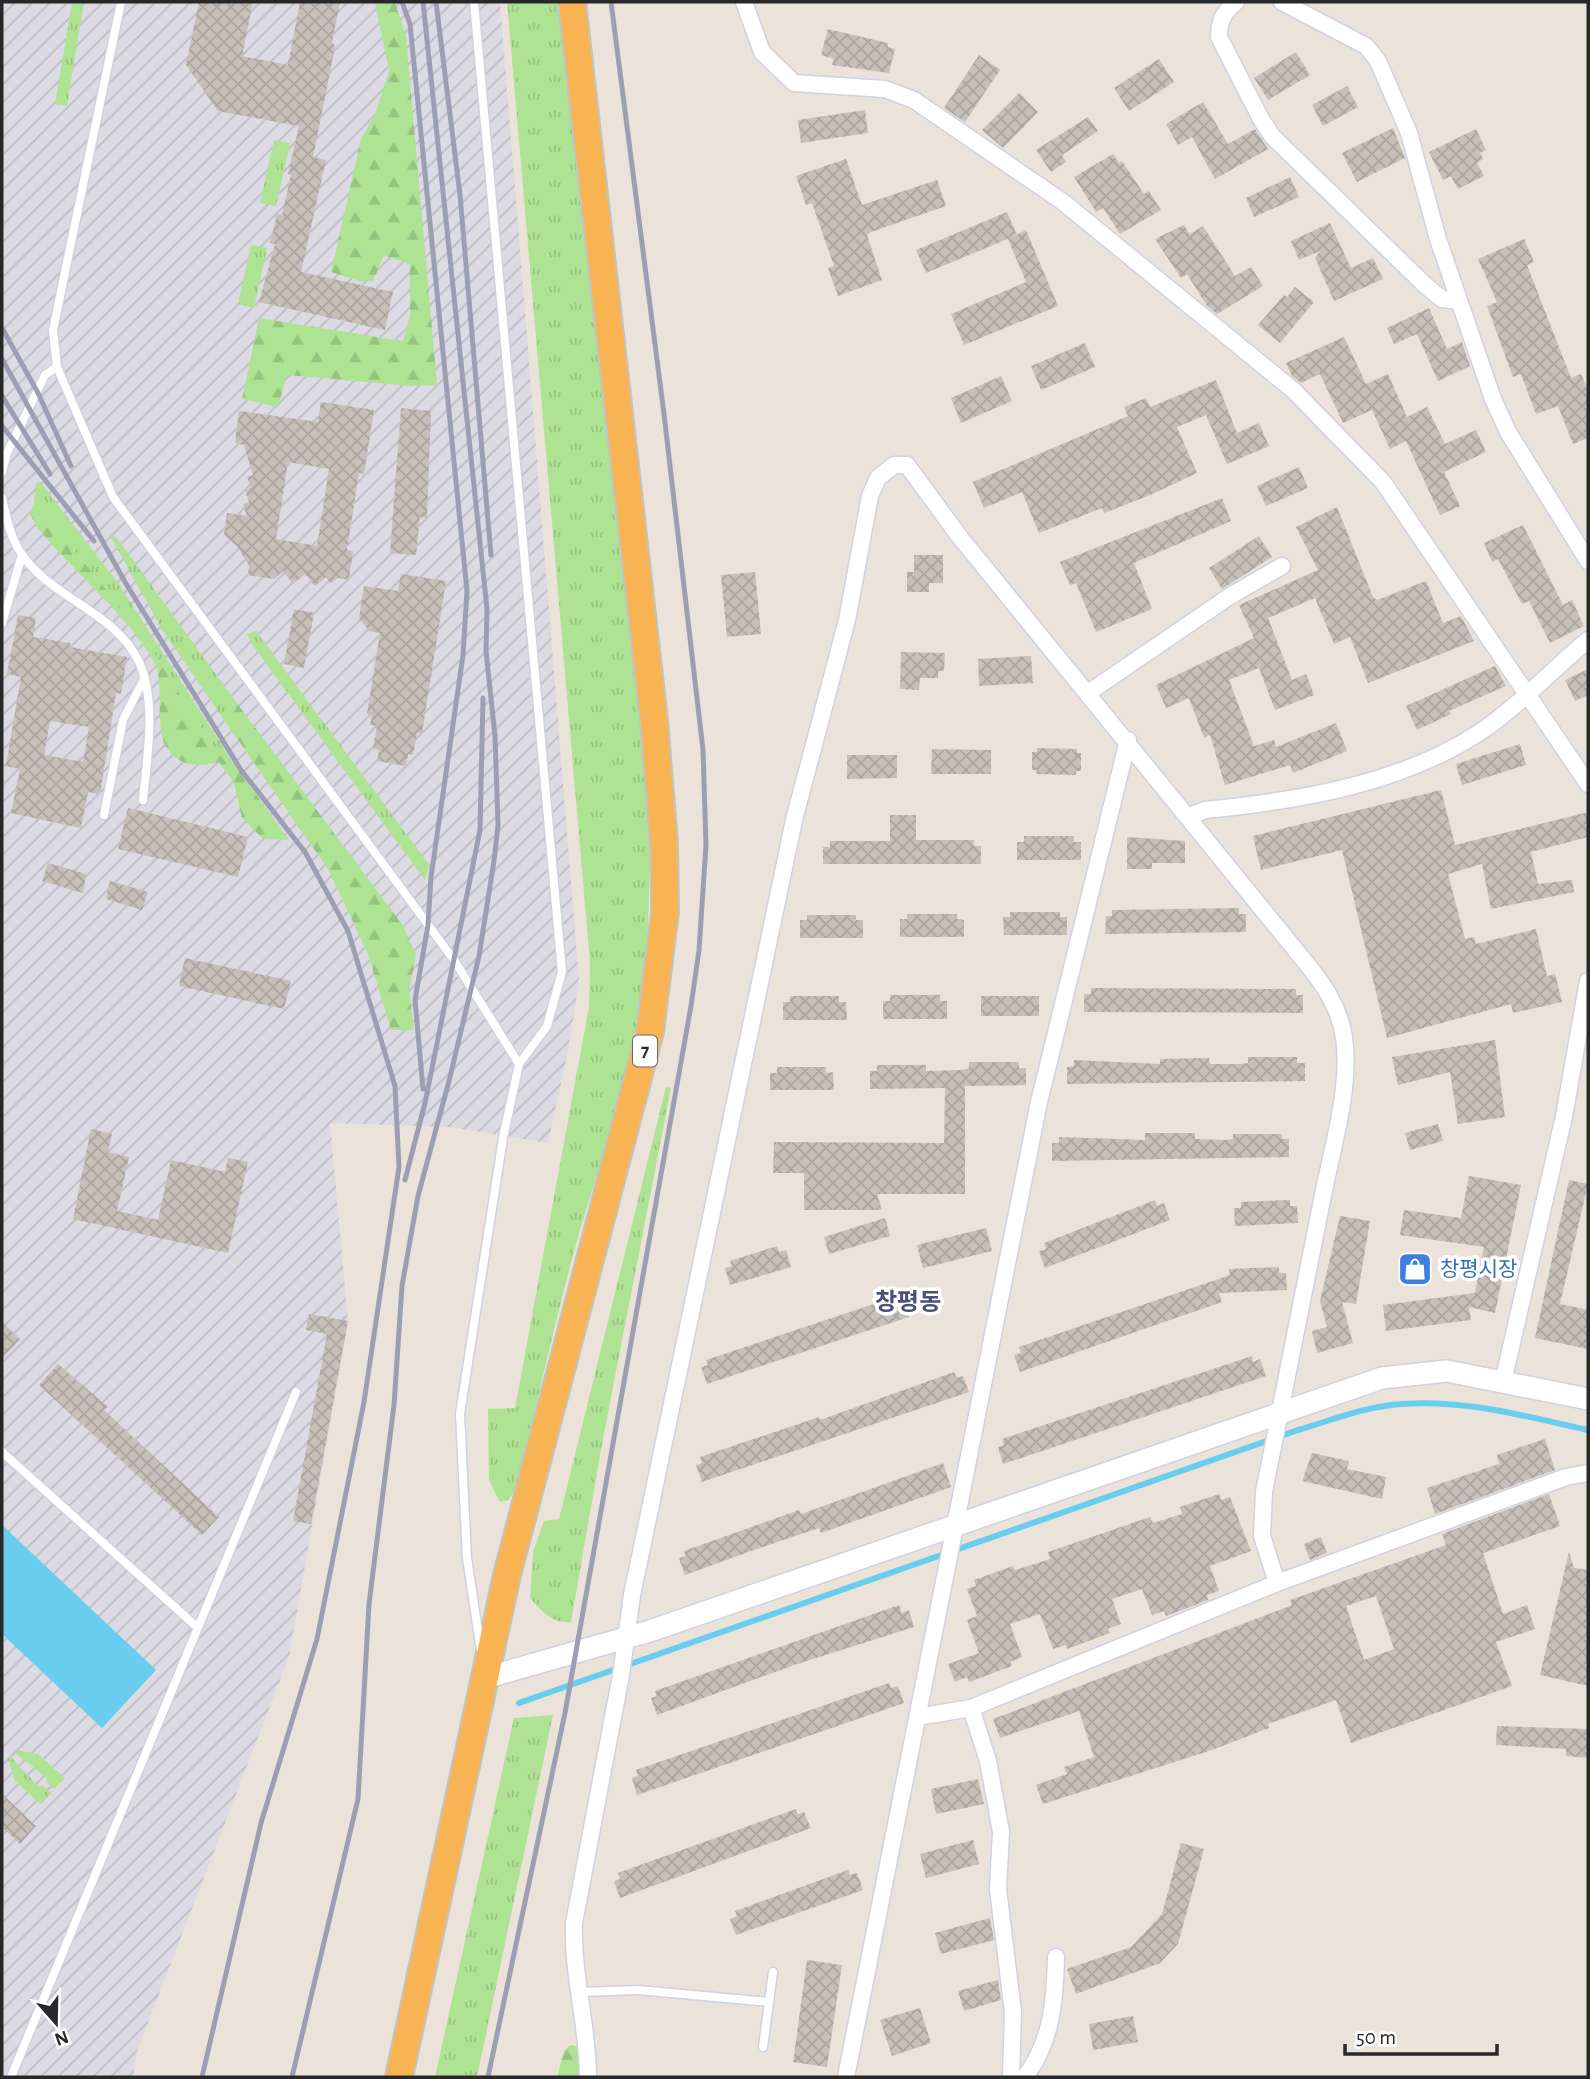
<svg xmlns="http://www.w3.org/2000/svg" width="1590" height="2079" viewBox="0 0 1590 2079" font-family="'Alegreya Sans','Noto Sans KR',sans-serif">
	<defs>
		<pattern id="industrial-furrows" width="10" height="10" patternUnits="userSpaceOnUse" patternTransform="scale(1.75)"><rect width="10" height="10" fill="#dcdae3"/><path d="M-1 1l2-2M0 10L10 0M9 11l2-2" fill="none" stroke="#bdbbc3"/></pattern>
		<pattern id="grass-tufts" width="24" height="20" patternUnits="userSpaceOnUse" patternTransform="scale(1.75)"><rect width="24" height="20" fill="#afe394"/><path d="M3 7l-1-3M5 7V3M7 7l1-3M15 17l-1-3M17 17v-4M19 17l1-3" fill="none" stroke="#97c380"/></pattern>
		<pattern id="forest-firs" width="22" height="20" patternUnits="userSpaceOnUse" patternTransform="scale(1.75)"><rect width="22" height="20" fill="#afe394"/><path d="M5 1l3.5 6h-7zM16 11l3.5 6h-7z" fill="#97c380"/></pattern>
		<pattern id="building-cross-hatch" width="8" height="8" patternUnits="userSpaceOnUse" patternTransform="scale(1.75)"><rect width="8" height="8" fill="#c6c0b9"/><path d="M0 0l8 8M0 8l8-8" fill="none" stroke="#aaa59f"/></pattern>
	</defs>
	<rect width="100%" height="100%" fill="#ebe3d9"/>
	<!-- industrial -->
	<path fill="url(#industrial-furrows)" d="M2 2H500L579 982 568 1051 548 1143 449 1127 330 1123 348 1321 289 1657 137 2051 133 2077H2Z"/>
	<!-- grass -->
	<path fill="url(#grass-tufts)" d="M72 2H84L67 106 55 104Z
		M507 2H558L648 796C650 873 651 952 637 1028 623 1105 594 1178 574 1252 553 1329 536 1407 518 1484L509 1500 500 1502 489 1480 488 1409 515 1408 589 1007 590 963Z
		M274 140 290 143 276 206 260 203Z
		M251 245 267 248 254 308 238 304Z
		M40 482 118 583 230 758 219 756 138 628 34 502 36 483Z
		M109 534 117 538 236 702 222 717 163 631Z
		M256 631 430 866 425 880 251 643 247 634Z
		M666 1087 671 1088 602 1444 571 1622C552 1624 542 1611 530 1598L533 1552 544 1521 559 1519Z
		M553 1715 477 2077H435L514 1718Z
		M16 1750 38 1754 65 1778 54 1789 46 1781 47 1778 15 1753Z
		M11 1757 39 1787 42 1785 51 1793 41 1804 15 1781 8 1759Z"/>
	<!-- forest -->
	<path fill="url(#forest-firs)" d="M375 2H395L406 37 437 385 412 386 287 375 278 407 242 399 259 318 403 341 410 315V265L384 255 373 281H359L331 272 361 139 375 115 389 71Z
		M34 502 138 628 219 756 230 758 289 840 263 839 242 818 234 783 219 762C198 767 180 767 167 748 155 731 163 690 157 669 145 632 64 562 36 526L30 513Z
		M236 702 402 924 416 954 409 991 414 1030H391L368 954 328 869 222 717Z
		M570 2045 581 2047 579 2077H557L564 2051Z"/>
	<!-- water -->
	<path fill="#69cdf0" d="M2 1525 156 1670 102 1728 2 1634Z"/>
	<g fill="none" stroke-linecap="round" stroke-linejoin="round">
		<!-- stream -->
		<path stroke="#69cdf0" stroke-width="6" d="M519 1703 1298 1430C1332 1420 1367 1406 1402 1404 1465 1399 1528 1417 1588 1430"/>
	</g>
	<!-- building -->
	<path fill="url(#building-cross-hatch)" fill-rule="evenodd" d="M199 2H253L242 56 288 65 300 2H340L332 42 335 47 313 157 326 160 301 272 393 292 385 330 259 302 275 244 270 243 277 214 282 215 291 175 288 174 299 126 218 111 186 65Z
		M828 29 888 43V47L895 49 889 73 832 65 834 59 821 55Z
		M1296 52 1310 75 1268 100 1254 78Z
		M979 55 1000 70 965 122 944 108Z
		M1159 59 1174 82 1129 111 1114 88Z
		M1347 86 1358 107 1323 126 1312 105Z
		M1019 93 1038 112 1003 148 982 130Z
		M1203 102 1228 144 1255 129 1268 149 1215 179 1192 137 1178 145 1166 124Z
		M865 110 868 133 801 143 798 120Z
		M1088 117 1098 131 1062 155 1066 162 1051 172 1036 150Z
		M1393 128 1405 158 1357 182 1342 153Z
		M1476 129 1486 150 1480 153 1483 159 1477 163 1484 176 1458 189 1451 176 1443 180 1429 152Z
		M1113 154 1119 163 1122 161 1144 194 1149 191 1161 210 1120 234 1103 208 1096 212 1074 177Z
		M846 159 862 205 937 180 946 206 871 232 867 235 882 280 838 296 828 268 834 266 812 203 806 205 796 176Z
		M1290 177 1299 197 1254 217 1246 198Z
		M1007 212 1017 235 926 273 916 250Z
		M1330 223 1351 268 1373 258 1383 279 1334 301 1315 258 1320 251 1299 260 1291 241Z
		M1184 225 1190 234 1203 226 1235 276 1251 267 1263 286 1217 314 1207 306 1187 274 1181 278 1155 239Z
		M1026 230 1058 306 964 345 951 314 1026 282 1008 239Z
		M1524 239 1534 262 1527 265 1571 378 1581 374 1588 391V438L1573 444 1558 406 1536 414 1521 374 1513 377 1487 306 1497 302 1478 259Z
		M1295 287 1314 302 1280 343 1258 325 1284 295 1287 297Z
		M1429 308 1447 349 1462 342 1470 366 1438 381 1417 334 1394 344 1387 328Z
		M1344 337 1366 384 1388 374 1407 417 1427 407 1445 444 1476 430 1486 452 1444 472 1460 506 1440 515 1406 441 1390 449 1372 410 1343 423 1320 374 1301 383 1292 376 1286 363Z
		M1085 343 1095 367 1041 390 1031 366Z
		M1001 376 1012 401 961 423 951 398Z
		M1216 380 1237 433 1259 423 1269 446 1227 464 1206 415 1177 427 1197 473 1148 496 1104 513 1102 508 1039 533 1022 492 984 508 973 482 1128 416 1124 407 1146 398 1150 407Z
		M321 402 374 410 364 474 359 473 347 550 353 551 349 580 338 578 331 583 326 577 315 586 305 574 293 584 283 571 274 579 248 575 249 566 237 546 224 535 227 513 247 516 243 504 249 502 245 490 251 488 247 477 253 475 244 445 235 443 239 411 318 422ZM288 462 329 469 317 546 276 539Z
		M401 408 431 411 427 518 420 517 416 555 390 553Z
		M1299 467 1308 488 1266 506 1257 486Z
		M1222 498 1231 521 1134 563 1152 609 1096 632 1076 583 1070 585 1060 562Z
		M1337 507 1373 597 1377 600 1426 581 1443 623 1461 616 1474 641 1368 683 1350 637 1334 644 1315 598 1268 618 1292 680 1306 674 1314 695 1275 710 1259 668 1229 680 1254 746 1274 740 1276 747 1336 723 1347 751 1293 773 1290 765 1225 785 1210 735 1204 738 1189 698 1166 708 1156 685 1254 638 1239 605 1318 570 1296 527Z
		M1523 525 1563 605 1572 600 1584 626 1550 643 1529 601 1522 604 1498 559 1492 562 1484 543Z
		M1259 536 1272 557 1222 589 1209 568Z
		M914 555H943V583H929V592H907V572H914Z
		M755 572 761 634 727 637 721 575Z
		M401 574 446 581 422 733H417L413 755 408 754 406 766 377 761 379 750 373 749 377 726 370 725 372 715 367 714 380 633 369 631 359 618 364 586 398 591Z
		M294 609 314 613 304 668 284 664Z
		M18 615 36 618 33 637 70 643V647L127 657 121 694 116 693 100 794 88 792 81 828 11 813 20 769 6 766 21 677 7 674ZM50 721 89 727 83 762 44 755Z
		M901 652 945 653 944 671H938V678H920L919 690 900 689Z
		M1031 656 1033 683 979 686 978 659Z
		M1495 666 1506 686 1449 711 1451 714 1417 730 1406 706Z
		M1588 669V695L1575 701 1565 680Z
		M1520 744 1526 765 1462 785 1456 764Z
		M1037 748 1077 749V753H1081V771H1076V775L1036 774 1037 770H1032V752H1037Z
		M932 749 991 750V774H931Z
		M847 755H897V778L847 779Z
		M1441 790 1455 845 1588 812V837L1531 852 1538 884 1572 880 1574 892 1491 909 1482 864 1448 874 1465 939 1474 937 1476 944 1536 929 1547 976 1555 974 1562 1002 1513 1013 1511 1004 1387 1038 1342 850 1261 870 1253 836Z
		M128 808 248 837 238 877 118 849Z
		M890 815H916V840H974V846H981V864H823V847H830V841H890Z
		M1024 836H1074V842H1081V860H1017V842H1024Z
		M1127 837 1185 841V863H1152V869H1127Z
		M48 863 86 874 83 893 42 881Z
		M110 881 148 892 142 910 106 899Z
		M1239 908V914H1246V932L1105 934 1106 916H1112V910Z
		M1010 912H1060V917H1067V935H1004L1003 917H1010Z
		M907 914H957V919L964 920V937H900V919H907Z
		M807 915H856V920H863V938H800V920H807Z
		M185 958 291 981 284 1009 179 986Z
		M1091 988 1296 989V995H1303V1013L1084 1012V994H1091Z
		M890 995H940V1001H947V1019H883V1001H890Z
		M790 996H839V1002H846L847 1020H783V1002H790Z
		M981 996H1039V1016H981Z
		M1495 1040 1505 1117 1458 1124 1450 1072 1398 1085 1392 1057Z
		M1248 1057H1297V1063H1305V1081L1067 1084V1067L1074 1066V1060L1160 1064V1059L1209 1058 1210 1064H1241L1248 1063Z
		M969 1062H1019V1068H1026V1085L965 1086V1194H877L882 1210H804V1173H773L774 1142 944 1143 945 1088 870 1089V1071H877V1065H926V1071L962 1070 969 1068Z
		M777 1067H826V1073L833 1072 834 1090H770V1073H777Z
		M1438 1124 1443 1141 1410 1150 1405 1133Z
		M91 1129 112 1134 108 1152 129 1157 117 1211 158 1220 171 1160 225 1172 228 1158 248 1162 228 1253 73 1219Z
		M1145 1133H1195V1139L1226 1140 1233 1139V1134H1282V1139H1289V1157L1052 1161V1143H1059V1137L1145 1140Z
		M1469 1176 1521 1185 1495 1313 1469 1307 1471 1320 1386 1331 1383 1305 1475 1293 1484 1247 1400 1235 1404 1210 1461 1218Z
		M1569 1180 1588 1184 1560 1304 1588 1310V1349L1535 1338Z
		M1155 1200 1157 1206 1164 1203 1170 1220 1045 1268 1039 1251 1046 1249 1044 1243Z
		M1290 1200V1206H1297L1298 1223 1235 1226 1234 1208H1241V1202Z
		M1340 1216 1370 1221 1356 1304 1342 1302 1353 1343 1317 1353 1312 1331 1327 1327 1320 1301Z
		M885 1218 890 1236 829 1254 824 1237Z
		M986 1228 992 1251 923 1268 917 1245Z
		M777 1246 779 1252 786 1250 791 1267 730 1285 725 1268 732 1266 730 1261Z
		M1279 1267V1273H1286L1287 1290 1219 1293 1222 1302 1020 1372 1014 1355 1021 1353 1019 1347 1230 1275 1229 1269Z
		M895 1297 897 1302 904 1300 909 1317 707 1384 701 1367 708 1365 706 1360Z
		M309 1314 348 1321 311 1524 293 1521 327 1334 306 1330Z
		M2 1322 20 1339 2 1358Z
		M1252 1356 1253 1362 1260 1359 1266 1376 1003 1464 998 1447 1004 1445 1002 1439Z
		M58 1364 108 1407 104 1410 219 1517 202 1535 39 1385Z
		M954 1372 957 1378 963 1376 969 1392 702 1482 696 1465 702 1463 700 1457 819 1417 820 1420Z
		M1545 1439 1555 1470 1435 1514 1427 1488 1499 1464 1497 1455Z
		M1312 1453 1349 1461 1347 1469 1386 1477 1382 1499 1302 1481Z
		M943 1463 951 1487 821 1533 819 1528 754 1550 685 1575 679 1558 686 1556 684 1551 799 1510 801 1514Z
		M1219 1494 1221 1500 1230 1497 1251 1551 1210 1566 1219 1591 1207 1595 1208 1600 1166 1616 1164 1611 1152 1615 1142 1589 1112 1599 1121 1624 1108 1629 1110 1633 1067 1649 1066 1645 1053 1649 1040 1614 1010 1624 1022 1657 1010 1662 1012 1666 969 1682 967 1677 955 1682 948 1664 979 1653 967 1620 977 1616 967 1589 976 1586 974 1580 1013 1566 1015 1570 1050 1559 1048 1552 1150 1517 1153 1523 1182 1514 1180 1507Z
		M1549 1494 1560 1526 1483 1553 1503 1614 1527 1605 1535 1629 1496 1642 1512 1686 1351 1743 1336 1700 1268 1724 1269 1728 1212 1750 1043 1804 1036 1785 1067 1774 1064 1767 1094 1757 1079 1711 1000 1738 993 1719 1292 1605 1290 1600 1446 1545 1442 1534ZM1376 1596 1394 1649 1364 1660 1346 1606Z
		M1321 1537 1327 1553 1310 1560 1304 1544Z
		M1569 1552 1574 1568 1588 1570V1686L1540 1675Z
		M899 1605 902 1613 909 1610 914 1627 797 1664 657 1715 651 1698 657 1696 655 1691Z
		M889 1683 891 1688 898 1686 904 1703 637 1795 632 1778 638 1776 636 1770Z
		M1497 1726 1588 1729V1758L1566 1756V1749L1496 1745Z
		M978 1779 984 1804 936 1814 931 1789Z
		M2 1794 36 1826 20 1844 2 1827Z
		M796 1809 798 1814 804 1812 811 1828 620 1898 614 1881 620 1879 618 1873Z
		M973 1840 979 1864 926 1878 920 1854Z
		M1181 1843 1204 1849 1178 1944 1160 1963 1076 1994 1067 1969 1131 1947 1162 1914Z
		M848 1870 850 1875 857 1873 863 1890 736 1935 730 1919 737 1916 735 1911Z
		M990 1918 994 1940 941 1954 935 1933Z
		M807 1960 842 1965 827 2067 793 2062Z
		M998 1980 1001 2000 964 2011 958 1991Z
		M920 2008 931 2043 892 2056 880 2020Z
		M1133 2016 1138 2042 1093 2050 1089 2024Z"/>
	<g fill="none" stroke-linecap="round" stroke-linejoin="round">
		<!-- service casing -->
		<g stroke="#ced2e2" stroke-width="11">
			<path id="service" d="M121 2 53 330 57 367 113 497 454 960 519 1064 503 1138 460 1414 467 1558 481 1651
				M474 2 562 972 547 1026 519 1064
				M2 472 7 453 45 375 57 367
				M2 498C6 516 10 537 21 553 50 598 116 612 139 662 157 701 147 759 143 800
				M2 623 22 555
				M104 815 123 720 144 679
				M2 1452 197 1627
				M580 1992 638 1990 769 2002
				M763 2047 773 1972
				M11 2077 296 1392"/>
		</g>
		<!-- minor casing -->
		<g stroke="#ced2e2" stroke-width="19">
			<path id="minor" d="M744 2 762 52 794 83 885 89 914 100 1063 202 1293 390 1383 482 1588 784
				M1236 2C1224 12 1219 20 1219 37L1261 119 1273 137 1425 285 1442 299 1459 301
				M1282 2 1366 46 1378 61 1409 133 1438 239 1493 399 1508 432 1588 561
				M1088 693 1230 596 1282 566
				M1190 816 1205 810C1299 801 1407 783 1486 728 1523 702 1553 669 1588 640
				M1503 1382 1564 1116 1588 981
				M971 1708 988 1761 1001 1832 998 1889 1013 2012 1011 2077
				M918 1717 971 1708 1277 1583 1566 1477 1588 1473
				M588 2077C588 2025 572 1975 574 1923L621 1675 632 1595 794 820 847 620 870 496 878 478 894 465H907L959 536 1302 958C1322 982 1339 1005 1344 1037 1351 1087 1333 1145 1323 1195 1304 1294 1284 1393 1264 1492L1262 1536 1277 1583
				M846 2077 1039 1102 1128 740
				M1025 2077C1052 2041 1055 2000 1056 1957"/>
		</g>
		<!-- tertiary casing -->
		<g stroke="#ced2e2" stroke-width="24">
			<path id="tertiary" d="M485 1678 650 1631 1382 1378 1447 1371 1588 1399"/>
		</g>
		<!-- trunk casing -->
		<g stroke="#c3c3c3" stroke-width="30">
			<path id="trunk" d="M399 2077 507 1575 650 1032 665 912 664 844 654 720 572 2"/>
		</g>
		<!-- service -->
		<use href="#service" stroke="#fff" stroke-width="8"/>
		<!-- minor -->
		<use href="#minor" stroke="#fff" stroke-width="16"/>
		<!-- tertiary -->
		<use href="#tertiary" stroke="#fff" stroke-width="21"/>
		<!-- trunk -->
		<use href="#trunk" stroke="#f8b453" stroke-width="26"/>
		<!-- rail -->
		<path stroke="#9c9fb3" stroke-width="5" d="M402 2 410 24 467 591 463 655 431 877 428 925 415 1000 423 1089
			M436 2 460 195 491 555
			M2 328 38 393 71 466
			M2 359 125 582 241 770 305 852 348 931 395 1086 399 1167 364 1402 317 1639 261 1823 202 2077
			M2 396 50 474
			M2 426 94 541
			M405 1180 425 1103 480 830 483 698
			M292 2077 358 1799 369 1604 394 1405 402 1286 418 1196 449 1081 479 956 494 861 498 825 495 736 486 651 487 609 423 2
			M488 2077 565 1713 691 1006 699 950 706 845 703 750 664 414 611 2"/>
	</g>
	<!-- icons -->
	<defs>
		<g id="shop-square" transform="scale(1.75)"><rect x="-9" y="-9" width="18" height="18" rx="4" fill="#3f7fe0" stroke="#fff"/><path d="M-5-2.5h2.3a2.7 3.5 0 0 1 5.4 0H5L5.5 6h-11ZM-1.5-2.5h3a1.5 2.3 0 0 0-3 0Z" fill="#fff"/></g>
	</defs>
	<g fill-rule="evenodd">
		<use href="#shop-square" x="1415" y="1269"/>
	</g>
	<g text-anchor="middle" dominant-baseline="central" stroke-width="7" stroke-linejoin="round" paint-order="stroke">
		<!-- shield labels -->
		<rect fill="#fff" stroke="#686868" stroke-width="2" x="633" y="1035.5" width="24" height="31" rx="5"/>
		<g font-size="19" font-weight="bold" fill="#282828">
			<text x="645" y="1051">7</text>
		</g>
		<!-- shop labels -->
		<g font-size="21" fill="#366cbe" stroke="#fff" text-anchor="start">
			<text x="1440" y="1269">창평시장</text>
		</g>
		<!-- quarter labels -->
		<g font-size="24" font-weight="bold" fill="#485179" stroke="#fff">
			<text x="908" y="1303">창평동</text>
		</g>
	</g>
	<!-- border -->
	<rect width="1590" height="2079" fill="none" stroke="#282828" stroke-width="7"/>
	<!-- north arrow -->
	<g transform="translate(56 2023) rotate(160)" stroke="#ffffff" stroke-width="5" paint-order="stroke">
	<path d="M0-5L12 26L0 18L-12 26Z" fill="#282828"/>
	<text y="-10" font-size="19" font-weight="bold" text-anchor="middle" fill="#282828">N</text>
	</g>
	<!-- scale -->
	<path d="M1345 2044v10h152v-10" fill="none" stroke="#282828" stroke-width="3.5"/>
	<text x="1356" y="2044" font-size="21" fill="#282828" stroke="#ffffff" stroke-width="5" paint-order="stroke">50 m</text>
</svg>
